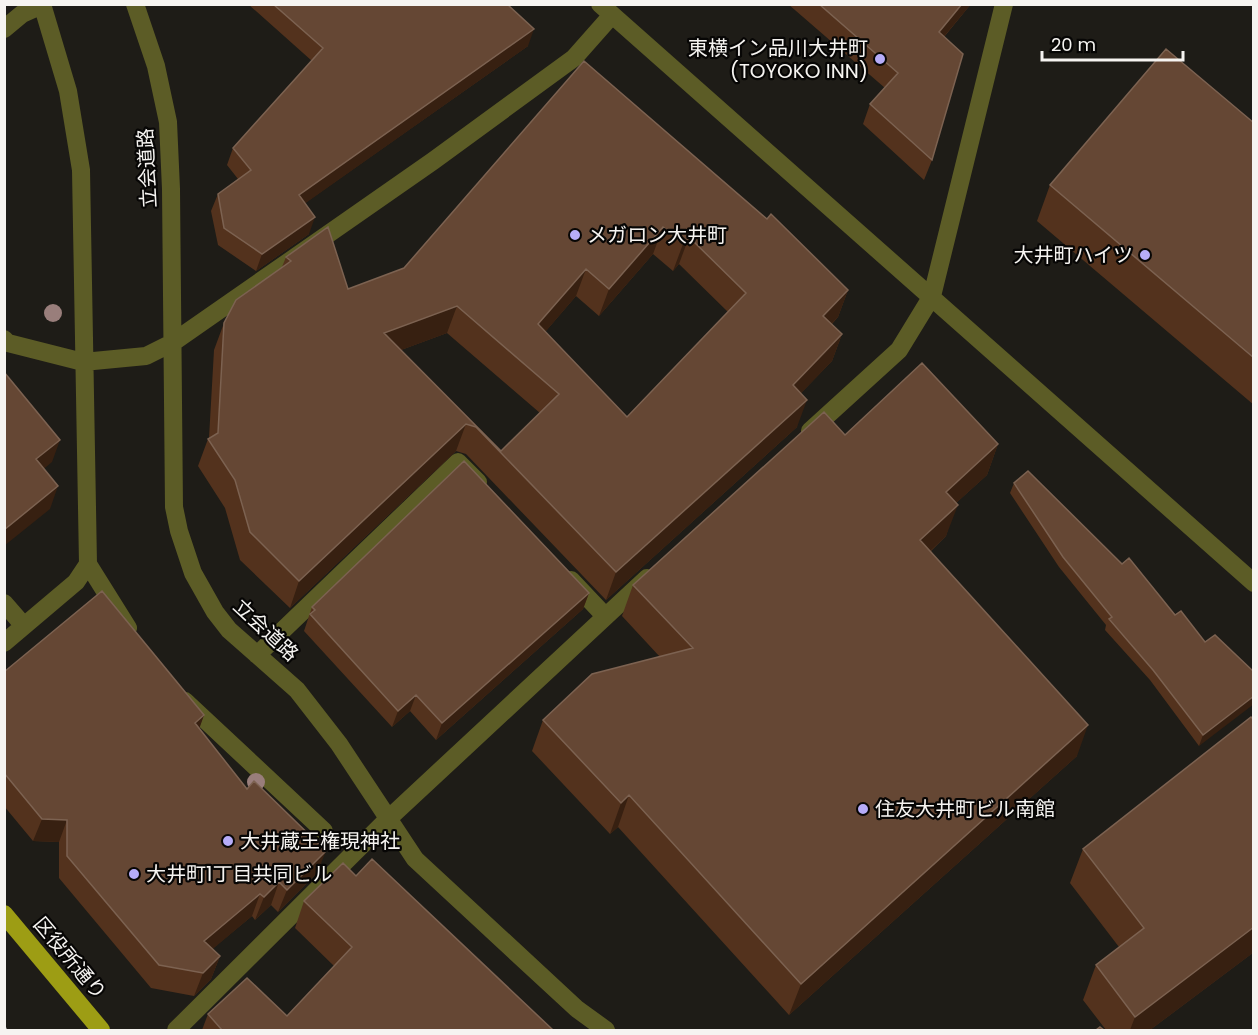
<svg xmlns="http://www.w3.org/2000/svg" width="1258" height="1035" viewBox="0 0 1258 1035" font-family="Poppins,'Noto Sans JP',sans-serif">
	<rect width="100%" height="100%" fill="#1e1c17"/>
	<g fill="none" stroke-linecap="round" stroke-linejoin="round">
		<!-- minor -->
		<path stroke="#5c5c26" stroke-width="18" d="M42 4 68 91 81 170 88 564 128 628
			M135 4 156 66 168 122 171 189 174 507 179 531 193 573 215 612 229 630 297 690 339 744 415 859 577 1009 606 1030
			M600 4 1254 583
			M4 29 22 14 42 5
			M4 339 8 343 83 362 146 356 172 343 433 161 574 58 612 15
			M810 431 899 350 932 296 1004 4
			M571 580 605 616
			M4 603 24 626
			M4 643 76 582 88 564
			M257 655 458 462 478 482
			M185 701 324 831
			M176 1030 387 820 647 578"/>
		<!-- major -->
		<path stroke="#9d9d14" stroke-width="18" d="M4 914 101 1030"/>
		<!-- rail -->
		<path stroke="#9d9b97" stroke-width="4.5" stroke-dasharray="3 6" stroke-linecap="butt" d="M4 1029 6 1030"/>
	</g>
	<!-- trees -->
	<g fill="#997e7b">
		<circle cx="53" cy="313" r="9"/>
		<circle cx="256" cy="782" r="9"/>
	</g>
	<!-- wall -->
	<path fill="#53321d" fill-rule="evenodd" d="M248 4H507L528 46 305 203 309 234 256 271 218 245 211 211 218 194 238 179 227 165 233 148 312 61Z
		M788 4H971L944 37 932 160 924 180 863 124 870 104 885 88Z
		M584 61 848 290 838 317 832 324 842 334 832 361 801 393 797 427 606 600 466 454 456 451 290 608 240 560 225 508 198 466 208 439 209 438 214 350 224 323 282 267 286 257 348 289 404 268ZM653 254 673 271 679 264 728 312 627 417 545 332 576 296 599 316ZM447 333 540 413 501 451 401 350Z
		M1254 123V405L1037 221 1050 185Z
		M845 435 998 444 987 475 956 503 946 536 931 551 1077 756 789 1015 618 827 610 834 532 751 543 720 660 657 622 616 633 585Z
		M1014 483 1122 564 1205 642 1254 672 1199 746 1150 680 1105 630 1106 625 1059 567 1010 493Z
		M589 593 583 609 436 740 410 711 392 727 304 631 312 607Z
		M4 672 204 715 199 728 247 789 317 873 278 912 271 905 255 920 252 916 212 949 220 956 211 979 194 996 151 988 59 878V842L33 841 4 806Z
		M1254 720V952L1150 1030H1106L1083 1000 1096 965 1119 947 1070 883 1083 849Z
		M356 876 553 1030H202L208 1014 287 1016 334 966 295 928 304 901Z"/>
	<!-- shaded-wall -->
	<path fill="#372011" d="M962 4H971L931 52 939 32Z
		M534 29 528 46 293 212 299 195Z
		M315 217 309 234 256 271 262 254Z
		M663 227 653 254 599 316 609 289Z
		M689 237 679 264 673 271 683 244Z
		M586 269 576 296 528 352 538 324Z
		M848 290 838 317 813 343 823 316Z
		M457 306 447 333 374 360 384 333Z
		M842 334 832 361 783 412 793 385Z
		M807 400 797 427 606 600 616 572Z
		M466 424 456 451 290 608 299 581Z
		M60 440 52 462 28 482 36 459Z
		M998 444 987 475 934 523 946 492Z
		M58 486 50 509 4 546V530Z
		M958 505 946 536 909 571 920 540Z
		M589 593 583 609 436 740 442 723Z
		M416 695 410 711 392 727 398 711Z
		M1254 696V704L1199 746 1203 735Z
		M204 715 196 738 195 723Z
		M1088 725 1077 756 789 1015 801 984Z
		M629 795 618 827 610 834 621 803Z
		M42 819 67 820 59 842 33 841Z
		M326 851 317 873 278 912 287 890Z
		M279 882 271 905 255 920 264 897Z
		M260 894 252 916 195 964 204 941Z
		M1254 927V952L1150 1030H1130L1135 1017Z
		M220 956 211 979 194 996 203 973Z"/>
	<!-- building -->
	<path fill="#654734" stroke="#7c6251" stroke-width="1.5" fill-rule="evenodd" d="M273 4H507L534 29 299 195 315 217 262 254 224 228 218 194 251 170 233 148 323 48Z
		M819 4H962L939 32 963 54 932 160 870 104 898 73Z
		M1166 49 1254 123V358L1050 185Z
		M584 61 767 219 771 214 848 290 823 316 842 334 793 385 807 400 616 572 476 427 466 424 299 581 250 532 235 480 208 439 218 433 224 323 236 300 291 261 286 257 328 227 348 289 404 268ZM663 227 683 244 689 237 746 293 627 417 538 324 586 269 609 289ZM457 306 559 394 501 451 384 333Z
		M922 363 998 444 946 492 958 505 920 540 1088 725 801 984 629 795 621 803 543 720 592 674 693 648 633 585 824 412 845 435Z
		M4 372 60 440 36 459 58 486 4 530Z
		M464 461 589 593 442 723 416 695 398 711 310 614 315 610 312 607Z
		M1028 471 1122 564 1129 558 1175 615 1181 611 1205 642 1215 635 1254 672V696L1203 735 1153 670 1109 619 1112 617 1063 557 1014 483Z
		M102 591 204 715 195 723 247 789 254 781 326 851 287 890 279 882 264 897 260 894 204 941 220 956 203 973 159 965 67 856V820L42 819 4 773V672Z
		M1251 717 1254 720V927L1135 1017 1096 965 1144 928 1083 849Z
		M372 859 553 1030H222L208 1014 247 978 287 1016 352 947 304 901 343 863 356 876Z
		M1100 1027 1104 1030H1096Z"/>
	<!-- markers -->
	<g fill="#b6acf8" stroke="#070605" stroke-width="2">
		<circle cx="880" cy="59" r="6"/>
		<circle cx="575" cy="235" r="6"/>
		<circle cx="1145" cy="255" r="6"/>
		<circle cx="863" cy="809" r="6"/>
		<circle cx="228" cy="841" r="6"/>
		<circle cx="134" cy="874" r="6"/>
	</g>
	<g text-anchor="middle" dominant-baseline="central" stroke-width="4.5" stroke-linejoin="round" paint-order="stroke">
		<!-- poi labels -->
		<g font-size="20" fill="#f6f4f1" stroke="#070605" text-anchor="start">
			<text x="868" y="48" text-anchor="end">東横イン品川大井町<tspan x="868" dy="23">(TOYOKO INN)</tspan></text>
			<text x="587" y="235">メガロン大井町</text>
			<text x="1133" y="255" text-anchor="end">大井町ハイツ</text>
			<text x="875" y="809">住友大井町ビル南館</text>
			<text x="240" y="841">大井蔵王権現神社</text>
			<text x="146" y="874">大井町1丁目共同ビル</text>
		</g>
		<!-- street labels -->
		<g font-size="20" fill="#f6f4f1" stroke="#070605">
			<text transform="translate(147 168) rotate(-93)">立会道路</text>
			<text transform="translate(266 630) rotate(43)">立会道路</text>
			<text transform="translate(70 958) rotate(50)">区役所通り</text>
		</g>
	</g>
	<!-- border -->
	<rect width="1258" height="1035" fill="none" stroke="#f6f4f1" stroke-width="12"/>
	<!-- scale -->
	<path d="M1042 51v9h141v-9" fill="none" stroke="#f6f4f1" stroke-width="3"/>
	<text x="1051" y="51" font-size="18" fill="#f6f4f1" stroke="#070605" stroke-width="4.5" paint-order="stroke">20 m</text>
</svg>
